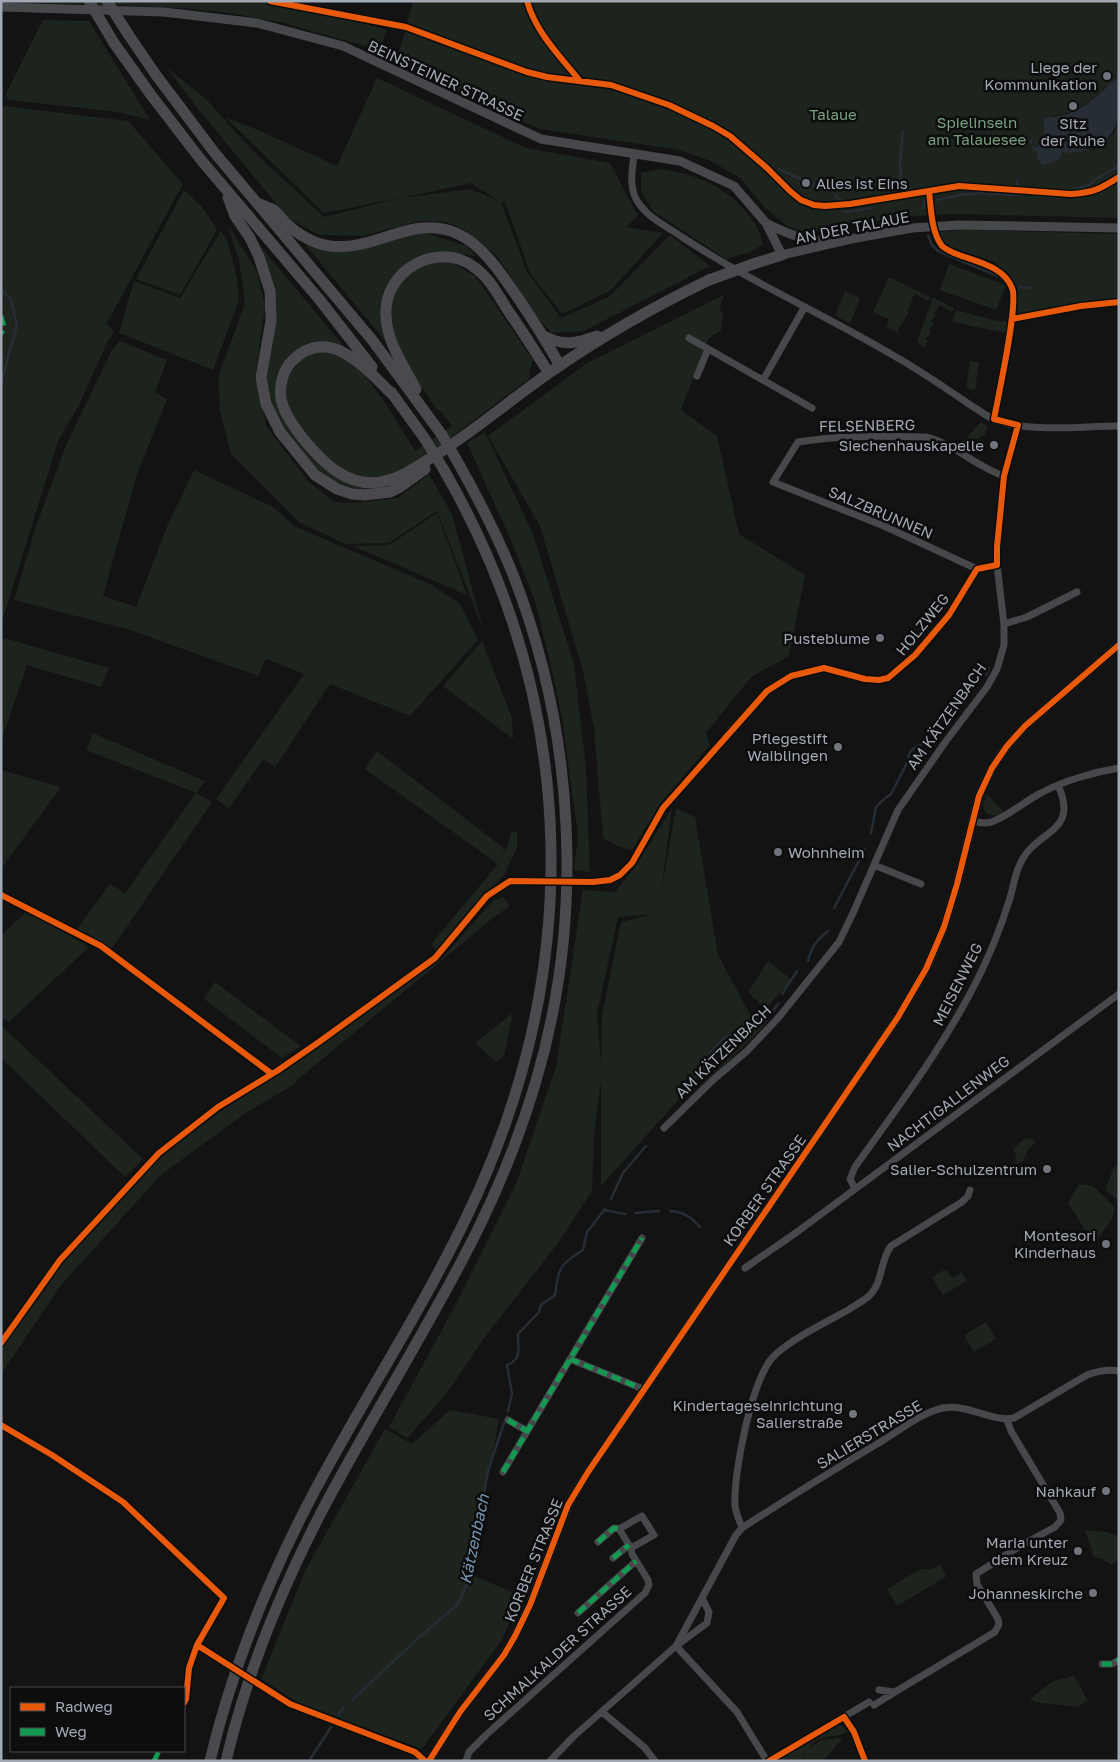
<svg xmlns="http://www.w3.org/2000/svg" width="1120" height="1762" viewBox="0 0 1120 1762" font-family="'Golos Text',sans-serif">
	<rect width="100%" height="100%" fill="#131313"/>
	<!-- green -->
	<path fill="#1d231d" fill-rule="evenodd" d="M1 1H270L340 17 387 30 379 50 280 22 236 14 192 9 119 5 21 3Z
		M413 1H1119V76C1099 93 1080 114 1052 116 1046 127 1044 139 1036 149L1037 159 1061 152 1080 153 1094 149 1113 134 1119 117V218L955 214 910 216 807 233 789 227 766 209 740 178 711 161 679 150 540 129 396 63Z
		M43 20 89 21 150 120 118 112 9 100 5 95Z
		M166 67 206 99 253 151 324 217 399 198 324 213 225 117 258 130 337 166 377 78 526 148 610 163 638 216 626 227 663 233 610 291 562 314 530 273 505 202H501L527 272 561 318 609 297 670 235 710 266 584 331 552 333 534 314 497 256 467 231 446 222 420 221 363 236 319 235 288 218 198 109ZM471 183 497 200 470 189 402 198Z
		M4 106 128 121 183 184 107 323 114 333 108 341 78 407 58 441 1 625V284L4 287 1 282V111Z
		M661 169C695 174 725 185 747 213 756 225 759 228 763 244L751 252 726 259 653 211 641 192V173Z
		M184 190 203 208 217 230 180 295 136 279Z
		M227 224 257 271 265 307 255 377 267 427 307 480 334 502 354 503 398 498 429 474 452 514 484 632 437 511 389 543 345 544 299 522 231 454 220 411 218 377 245 304 239 260Z
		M968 230 1119 234V299L1072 305 1021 316 1015 314V284L1006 272 994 262 946 245 937 232Z
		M221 231 227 240 237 277 239 300 213 370 119 333 134 281 180 298Z
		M423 232 466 246 476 256 435 251 408 264 391 281 387 343 304 243C354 261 377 241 423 232Z
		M256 241 347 350 303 349 276 391 334 476 398 482 394 487 362 492 326 479 287 436 273 412 265 377 273 324Z
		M435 261H449L475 276 533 360 529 372 530 378 421 460 395 476 375 480 345 474 321 456 298 427 286 403V381L295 364 311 354 320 352 341 356 363 372 387 406 415 451 452 426 439 409 438 411C413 374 365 316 407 275 413 268 426 265 435 261Z
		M949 264 1006 285 996 310 940 290Z
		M889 277 930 297 928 301 915 294 910 302 912 303 907 310 909 312 897 332 886 327 889 319 873 312Z
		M845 291 860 298 850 324 835 315Z
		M724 295 719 309 723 313 721 330 708 339 681 410 717 436 739 534 805 575 789 656 751 677 706 733 710 745 661 803 632 850 619 847 603 838 594 728 583 671 540 526 488 436 586 364Z
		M933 297 954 308 952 312 940 305 934 313 936 315 931 321 934 323 929 330 931 332 926 339 928 341 924 347 917 342Z
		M956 310 997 321H1005L1008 324 1006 333 952 322Z
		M120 341 167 360 155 392 167 399 137 474 103 596 136 607 168 524 194 470 273 507 296 527 432 585 460 604 478 640 410 716 330 684 275 767 263 759 229 809 216 799 304 674 266 659 258 676 130 630 14 600 36 526 66 445 112 350Z
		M970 361 979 363 975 390 966 388Z
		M981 422 988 427 985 434 961 448 959 446Z
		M485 432 533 534 574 664 586 768 590 872 574 870 578 836 562 718 550 662 535 601 510 538 467 443Z
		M437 513 467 595 353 546 389 545Z
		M4 638 109 668 101 687 27 665 1 742V644Z
		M482 641 512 718 513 739 443 686Z
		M93 733 205 781 196 793 212 802 111 950 77 929 110 884 125 893 196 793 86 750Z
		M377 751 505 849 501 858 506 849 512 831 517 832V848L503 877 483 895 444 946 436 951 431 944 498 864 365 769Z
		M1 770 61 787 1 869Z
		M987 794 1004 812C994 817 985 818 983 805Z
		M672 808 661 893 676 808 695 817 718 955 752 1018 601 1186V1081L594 1134 592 1191 558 1243 485 1337 444 1397 407 1438 389 1427 457 1302 516 1184 556 1067 583 890 615 892 633 870ZM653 914 621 922 602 1015 601 1062 597 1014 618 917Z
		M503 897 510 906 494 917 296 1081 295 1084 244 1114 161 1175 62 1284 1 1374V1347L6 1336 61 1261 158 1157 221 1111 282 1072 407 980 440 960 493 901Z
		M27 911 89 947 9 1022 1 1017V936Z
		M768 961 792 980 765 1009 748 992Z
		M215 982 301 1046 282 1058 204 999Z
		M513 1013 504 1056 496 1062 475 1043Z
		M766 1017 769 1019 761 1029 683 1107 681 1105 738 1049Z
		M3 1027 143 1159 125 1177 1 1058V1029Z
		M1032 1138 1036 1142 1027 1151 1023 1161 1017 1164 1015 1162 1016 1155 1013 1149 1024 1139Z
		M1115 1164 1119 1170V1201L1105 1190Z
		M1079 1184 1093 1186 1115 1207 1112 1219 1094 1244 1068 1203Z
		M946 1269 952 1278 962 1272 967 1281 943 1295 932 1277Z
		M986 1322 996 1339 974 1352 964 1335Z
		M450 1410 499 1419 471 1575 522 1596 501 1641 422 1749 300 1704 261 1679 306 1569 385 1429 412 1444Z
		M1085 1530 1107 1532 1119 1537V1560L1111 1565 1103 1559 1094 1557Z
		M940 1565 947 1576 897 1606 887 1589 920 1569H932Z
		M1074 1676 1088 1701 1077 1707 1034 1702 1030 1699 1053 1681Z
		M837 1725 843 1726 848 1732C832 1740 823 1731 809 1748L822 1740 843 1738 823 1761H803L807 1752 802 1761H777Z"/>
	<!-- water -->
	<path fill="#262d34" d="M1119 76C1119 89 1120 105 1118 118 1113 143 1086 157 1062 152L1059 160 1043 165 1037 159 1036 149C1044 138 1046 131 1043 118 1050 117 1056 117 1063 115 1085 110 1103 90 1119 76Z"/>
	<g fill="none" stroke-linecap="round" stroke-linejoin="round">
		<!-- stream -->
		<path stroke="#262d34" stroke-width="2.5" d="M903 131C901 151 898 170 903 190
			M1031 143V141
			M1033 147 1036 150
			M779 169 827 191
			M1017 181 1019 194
			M1072 190 1089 185 1096 179 1119 166
			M836 195 837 198 842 201
			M937 200 959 195 981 193 1014 195 1022 193 1051 197
			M923 208 925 201
			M846 212 872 208
			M928 235 932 245 938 251 1000 277 1007 285
			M1020 287 1031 288
			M1 289 11 300 17 325 1 383
			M986 675 989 668
			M954 701 968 684
			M941 717 950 706
			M908 761C908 751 913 748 921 744
			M871 833 876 807 883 800 891 794 908 761 917 753 921 744 933 728
			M834 908 865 849
			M808 961C812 946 816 941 828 931
			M782 994 797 971
			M771 1013 779 1003
			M684 1095 712 1051 723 1039 740 1031 750 1022 761 1016
			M611 1199 623 1173 646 1146
			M604 1210 625 1214
			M670 1211C684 1212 691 1217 700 1227
			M635 1213 659 1211
			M508 1411 512 1394 507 1365C522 1359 518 1349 518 1334L539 1312 541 1305 555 1295C559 1267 559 1265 583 1250L587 1232 605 1209
			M352 1700 415 1641 458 1604 470 1577 475 1536 488 1471 504 1423
			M338 1715 344 1707
			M309 1761 331 1727"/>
		<!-- minor -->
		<path stroke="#47484c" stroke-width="7" d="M634 155C632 172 628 190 640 205 650 219 668 227 682 237 750 282 826 315 896 357 921 371 945 388 969 404 977 409 986 416 995 420 1032 433 1080 426 1119 426
			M689 338 812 408
			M697 376 708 349
			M763 380 804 308
			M994 419 1012 319
			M977 569 884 526 773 482 798 442C842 435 882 436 926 437 954 444 977 467 1004 476
			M1004 624 1027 617 1077 592
			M730 731 767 691 791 676 824 668 865 679 879 680 888 678 915 655 949 615 977 569 997 565
			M972 820C979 823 987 824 994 821 1011 814 1025 801 1041 793 1063 781 1094 772 1119 768
			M874 865 921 884
			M664 1128 713 1080 747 1051 779 1017 839 942 853 913 898 810 946 741 987 687 997 669 1004 645V624L997 565V547L1004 476 1018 425
			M855 1189 850 1179 855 1167C900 1104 948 1041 982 970 992 949 1001 926 1008 904 1013 891 1014 876 1020 864 1036 828 1080 835 1058 785
			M745 1268 797 1232 1119 994
			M570 1359 643 1389
			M508 1420 527 1431
			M503 1472 642 1238
			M742 1528C740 1521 736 1514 735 1506 733 1475 752 1374 776 1354 795 1337 825 1323 848 1310 855 1305 864 1301 870 1295 883 1282 880 1260 891 1246L962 1202 968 1196 970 1190
			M598 1542 614 1528 619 1529
			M613 1558 629 1545
			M578 1613 636 1561
			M676 1646 736 1535 742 1528C788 1498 835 1469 882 1441 900 1430 923 1412 943 1408 966 1403 994 1423 1014 1418L1087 1375C1098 1371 1107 1369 1119 1371
			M676 1646 737 1712 767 1761
			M1102 1664H1112L1119 1660
			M879 1690 895 1692 995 1632 999 1624 998 1619 977 1584 976 1574 1020 1546 1055 1527 1061 1520 1060 1513 1011 1431 1007 1420
			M874 1705 895 1692
			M602 1712 644 1747 655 1761
			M844 1717 854 1732 865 1761
			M466 1761 469 1752 486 1735 645 1593 649 1585 648 1580 632 1554 631 1548 619 1529 642 1516 654 1535 631 1548
			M550 1761 573 1737 676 1646 707 1623 709 1612 702 1598
			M769 1761 869 1702"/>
		<!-- tertiary -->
		<path stroke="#47484c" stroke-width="9" d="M1 7 164 12 257 23 343 46 541 139 680 161 734 186 766 223 782 255 851 239 912 228 959 225 1119 228
			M766 223C787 234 804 240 827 242
			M429 1761 460 1712 504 1655 515 1636 530 1605 568 1505 588 1472 898 1017 926 969 944 927 957 884 979 796 992 768 1007 746 1025 726 1119 645"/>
		<!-- trunk -->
		<path stroke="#4a4a4e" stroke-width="11" d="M128 34 156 75 214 152 373 341 442 435
			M114 43 151 95 201 160 319 299 372 367
			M228 197 235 216 250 238 259 257 270 291 271 321 261 377 266 404 280 432 315 475 337 489 352 494 365 495 390 492 400 487 425 469
			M260 204C264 206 270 208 274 210 279 214 282 220 287 224 298 235 315 244 330 246 361 250 387 234 415 229 468 220 492 261 518 298 533 320 547 342 560 366
			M756 263 782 255
			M544 336C565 347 576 343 597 336
			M416 389C404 366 387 343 386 316 383 270 438 240 474 267 490 278 499 297 509 312 523 332 536 353 549 373
			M391 392 425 439
			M395 397C368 371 330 323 292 361 283 370 279 386 281 399 284 413 293 425 301 436 322 462 348 490 385 481 400 478 413 469 426 461 469 436 507 402 549 373 599 338 653 307 709 280
			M210 1761C232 1668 268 1580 312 1496 362 1401 421 1312 467 1216 585 971 580 706 444 470
			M226 1761C247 1672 282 1587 324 1507 367 1426 415 1349 458 1268 490 1209 517 1146 536 1081 585 915 575 732 512 572 496 533 477 496 456 459"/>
		<!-- trunk-bridge -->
		<path stroke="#4a4a4e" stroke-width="11" d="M89 1 114 43
			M107 1 128 34
			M709 280 756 263
			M442 435 456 459
			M425 439 444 470"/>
		<!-- quiet -->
		<path stroke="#139951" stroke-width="5" stroke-dasharray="10 5" stroke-linecap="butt" d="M1 316 4 327 1 334
			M570 1359 643 1389
			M508 1420 527 1431
			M503 1472 642 1238
			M598 1542 614 1528 619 1529
			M613 1558 629 1545
			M578 1613 636 1561
			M1102 1664H1112L1119 1660
			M154 1761 159 1751"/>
		<!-- cycleway casing -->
		<g stroke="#0d0d0e" stroke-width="9">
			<path id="cycleway" d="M270 1 406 27 527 72 547 77 611 85 669 105 713 126 730 136 767 168 791 192 801 200 814 205 825 206 850 204 959 186 1070 194C1093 193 1100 189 1119 177
				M527 1C536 33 560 56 580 81
				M1012 319 1081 306 1119 302
				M1 895 101 946 272 1074
				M1 1343 60 1260 159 1153 218 1107 277 1071 319 1042 435 958 487 896 510 881 593 882 610 880 620 875 632 863 663 808 767 691 791 676 824 668 865 679 879 680 888 678 915 655 949 615 977 569 997 565V547L1004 476 1018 425 994 419C998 397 1019 303 1012 288 1004 267 978 262 959 255 954 253 946 250 942 246 931 232 931 207 929 191
				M1 1425 52 1455 123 1502 224 1598 197 1645 189 1668 186 1699 184 1703
				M197 1645 290 1704 415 1752 425 1761
				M429 1761 460 1712 504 1655 515 1636 530 1605 568 1505 588 1472 898 1017 926 969 944 927 957 884 979 796 992 768 1007 746 1025 726 1119 645
				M769 1761 844 1717 854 1732 865 1761"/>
		</g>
		<!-- cycleway -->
		<use href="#cycleway" stroke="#e8590c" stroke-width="6"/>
	</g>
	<!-- markers -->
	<g fill="#71747c" stroke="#0d0d0e" stroke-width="2">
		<circle cx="1107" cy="76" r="5"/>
		<circle cx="1073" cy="106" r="5"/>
		<circle cx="806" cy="183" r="5"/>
		<circle cx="994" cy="445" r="5"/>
		<circle cx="880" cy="638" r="5"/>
		<circle cx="838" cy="747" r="5"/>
		<circle cx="778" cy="852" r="5"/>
		<circle cx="1047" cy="1169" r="5"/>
		<circle cx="1106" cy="1244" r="5"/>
		<circle cx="853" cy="1414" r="5"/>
		<circle cx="1106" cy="1491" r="5"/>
		<circle cx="1078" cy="1551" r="5"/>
		<circle cx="1093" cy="1593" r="5"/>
	</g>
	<g text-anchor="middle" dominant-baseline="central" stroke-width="5" stroke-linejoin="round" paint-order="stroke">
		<!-- poi labels -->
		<g font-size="15" fill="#a3a8b5" stroke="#0d0d0e" text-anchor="end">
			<text x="1097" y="67">Liege der<tspan x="1097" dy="17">Kommunikation</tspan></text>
			<text x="1073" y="123" text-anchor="middle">Sitz<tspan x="1073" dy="17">der Ruhe</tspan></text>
			<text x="816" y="183" text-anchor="start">Alles ist Eins</text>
			<text x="984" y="445">Siechenhauskapelle</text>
			<text x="870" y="638">Pusteblume</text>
			<text x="828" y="738">Pflegestift<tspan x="828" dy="17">Waiblingen</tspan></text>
			<text x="788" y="852" text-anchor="start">Wohnheim</text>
			<text x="1037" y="1169">Salier-Schulzentrum</text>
			<text x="1096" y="1235">Montesori<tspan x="1096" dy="17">Kinderhaus</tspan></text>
			<text x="843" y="1405">Kindertageseinrichtung<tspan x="843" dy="17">Salierstraße</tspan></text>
			<text x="1096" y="1491">Nahkauf</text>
			<text x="1068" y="1542">Maria unter<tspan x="1068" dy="17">dem Kreuz</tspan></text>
			<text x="1083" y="1593">Johanneskirche</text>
		</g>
		<!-- street labels -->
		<g font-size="15" fill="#a3a8b5" stroke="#0d0d0e">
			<text transform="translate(446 80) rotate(25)">BEINSTEINER STRASSE</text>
			<text transform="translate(852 227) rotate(-11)">AN DER TALAUE</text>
			<text transform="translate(867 425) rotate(-1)">FELSENBERG</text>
			<text transform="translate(881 512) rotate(23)">SALZBRUNNEN</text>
			<text transform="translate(922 624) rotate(-51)">HOLZWEG</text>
			<text transform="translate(946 716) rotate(-55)">AM KÄTZENBACH</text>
			<text transform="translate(957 984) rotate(-63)">MEISENWEG</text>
			<text transform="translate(723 1051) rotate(-44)">AM KÄTZENBACH</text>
			<text transform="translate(948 1103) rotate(-37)">NACHTIGALLENWEG</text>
			<text transform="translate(764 1190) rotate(-55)">KORBER STRASSE</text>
			<text transform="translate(869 1434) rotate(-31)">SALIERSTRASSE</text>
			<text transform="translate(533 1560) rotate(-68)">KORBER STRASSE</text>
			<text transform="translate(557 1653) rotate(-42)">SCHMALKALDER STRASSE</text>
		</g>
		<!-- park labels -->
		<g font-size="15" fill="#79a17c" stroke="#0d0d0e">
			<text x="833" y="114">Talaue</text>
			<text x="977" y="122">Spielinseln<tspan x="977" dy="17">am Talauesee</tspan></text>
		</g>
		<!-- water labels -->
		<g font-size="16" font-style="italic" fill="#7896b2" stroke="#0d0d0e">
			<text transform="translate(474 1539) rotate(-78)">Kätzenbach</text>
		</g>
	</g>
	<!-- border -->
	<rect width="1120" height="1762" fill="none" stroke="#a3a8b5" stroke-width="5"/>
	<!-- legend -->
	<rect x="10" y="1687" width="175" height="65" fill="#0d0d0e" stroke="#494b51"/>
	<rect x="20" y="1703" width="25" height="8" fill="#e8590c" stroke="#494b51"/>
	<text x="55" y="1712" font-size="15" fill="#a3a8b5">Radweg</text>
	<rect x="20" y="1728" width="25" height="8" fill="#139951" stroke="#494b51"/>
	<text x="55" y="1737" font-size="15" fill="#a3a8b5">Weg</text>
</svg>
